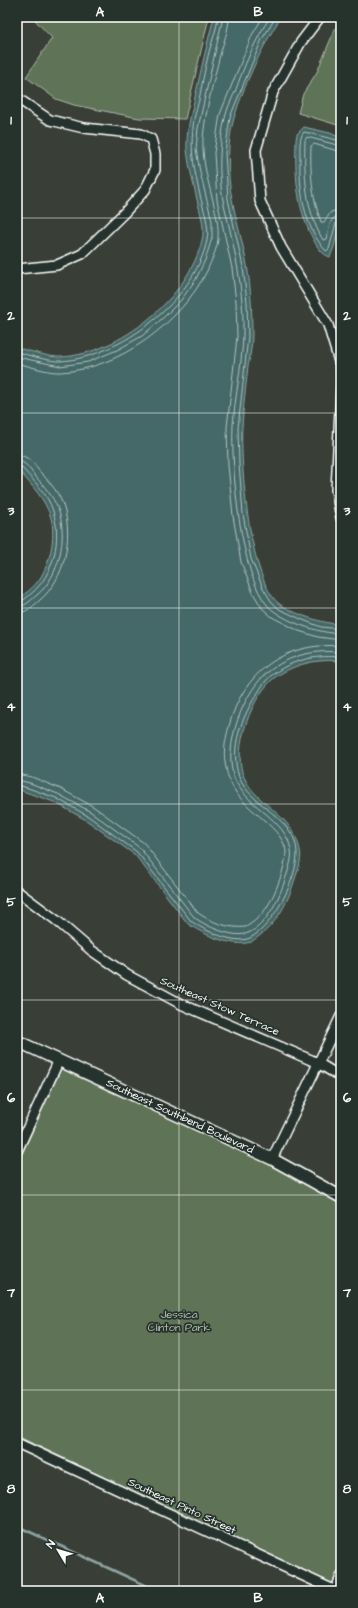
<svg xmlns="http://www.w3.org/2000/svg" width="358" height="1608" viewBox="0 0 358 1608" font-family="'Architects Daughter',sans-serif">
	<rect width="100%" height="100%" fill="#393f37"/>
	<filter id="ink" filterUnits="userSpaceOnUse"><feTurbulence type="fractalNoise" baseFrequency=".025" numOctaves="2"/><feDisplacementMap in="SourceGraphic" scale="8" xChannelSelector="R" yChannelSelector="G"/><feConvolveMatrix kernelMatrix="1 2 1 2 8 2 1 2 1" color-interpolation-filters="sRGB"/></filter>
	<g filter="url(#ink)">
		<!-- green -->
		<path fill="#5f7357" stroke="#afb9ab" d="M32 17H209L185 119 139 118 74 105 56 99 26 77 52 38Z
			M340 17H341V126L298 113 303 94 317 72Z
			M61 1069 282 1170 341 1205V1564L332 1585 17 1436V1165Z"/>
		<!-- water -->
		<path fill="#446967" stroke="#8fa5a4" d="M214 17H281C261 48 245 83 234 118 227 142 227 174 232 199 236 221 243 243 247 265 251 288 252 312 252 336 252 346 250 356 248 366 246 386 243 407 242 427 240 462 249 585 281 605 299 616 320 622 341 625V661C318 659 297 663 277 676 253 692 231 749 244 777 257 806 293 814 300 850 303 860 296 875 293 885 286 906 276 924 258 937 256 938 253 941 251 942 232 948 203 934 188 924L135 855 86 820 54 802 17 789V599C27 593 38 584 43 573 52 556 57 528 48 510 41 494 28 482 17 468V348C28 350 51 358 61 357 120 354 189 297 202 240 205 228 201 215 198 204 194 186 189 168 187 150 186 132 191 114 195 97 201 70 207 43 214 17Z
			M304 127 330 133 341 138V216L334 247 330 257C321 254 316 245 312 237 296 206 295 173 296 140L297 134Z"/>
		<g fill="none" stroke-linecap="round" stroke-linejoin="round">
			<!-- shore -->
			<path stroke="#b4c3c2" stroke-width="1" d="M263 17 252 35 220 114 214 153 217 200 232 268 236 302 237 337 227 427 228 465 233 516 241 562 253 593 262 608 272 617 299 631 318 637 341 640
				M270 17C255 40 244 66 235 92 231 100 227 109 225 118 219 143 218 174 223 200 225 210 228 220 230 230 238 265 244 300 243 336 242 365 235 396 233 425 231 466 240 576 268 606 284 622 319 633 341 634
				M276 17 262 39 230 117 225 153 228 199 243 267 247 302 248 337 238 428 239 464 243 514 251 559 263 588 271 601 279 609 303 620 321 627 341 629
				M341 141 304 132C299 138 300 148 300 156 299 188 303 226 326 251L329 249 336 223 341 220
				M341 146 307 137 305 140C304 174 305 210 323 240L327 239C329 229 329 216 341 215
				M341 152 314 144 311 146C310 172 312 197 321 222H324L331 212 341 209
				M17 352C28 355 51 362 61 361 121 357 195 300 207 240 210 225 203 209 200 195 195 173 190 152 193 129 193 119 197 109 199 100 202 84 205 68 209 52 212 41 217 29 218 17
				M17 357 60 366 88 362 117 350 142 336 164 317 181 300 196 279 205 260 212 238V221L200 172 196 149 198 128 223 17
				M17 363C29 366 49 373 61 372 120 369 181 322 207 271 211 261 217 250 218 239 219 226 216 214 213 201 207 177 200 153 204 129 207 105 214 79 220 55 223 43 229 30 229 17
				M17 455C28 455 34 464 40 472 50 482 60 494 64 508 73 538 65 579 40 600 33 606 27 613 17 613
				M17 461C26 461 30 470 35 476 44 486 53 496 58 509 68 536 60 576 37 595 31 600 25 607 17 607
				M17 466 21 467C33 480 48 494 53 511 62 539 54 574 32 593 27 597 23 602 17 602
				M17 774 32 777 61 789 94 807 144 843 198 913C211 922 229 929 246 927 254 922 262 915 267 907 275 895 286 866 286 852 285 833 256 815 244 802 233 791 227 778 225 762 223 751 226 737 229 726 243 672 285 641 341 646
				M17 780 30 783 58 794 91 812 140 848 194 917C205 926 234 939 248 933 266 926 278 900 284 883 287 873 293 860 291 850 286 819 248 808 235 780 221 749 244 687 272 669 293 654 316 650 341 652
				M17 785 28 788 56 798 88 816 137 852 191 921C203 930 235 945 250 938 274 926 297 878 297 853 297 819 249 805 239 777 229 747 242 716 259 691 263 684 268 677 275 673 294 659 318 655 341 657"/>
			<!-- stream -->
			<path stroke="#8fa5a4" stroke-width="2.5" d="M17 1526 158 1591"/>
			<!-- minor casing -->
			<g stroke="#fff" stroke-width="12">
				<path id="minor" d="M320 17 301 42 273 92 256 150 260 201 281 247 328 325 341 368
					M17 98 50 120 84 128 141 134 151 139 155 154V170L145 190 125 212 82 254 57 265 17 269
					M341 389 336 490 341 518
					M17 891 56 920 91 950 127 975 181 1004 318 1063 341 1077
					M17 1151 59 1060
					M272 1159 341 1016
					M17 1443 336 1591
					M335 1591 341 1577"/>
			</g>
			<!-- tertiary casing -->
			<g stroke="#fff" stroke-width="14">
				<path id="tertiary" d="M17 1041 272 1159 341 1197"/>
			</g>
			<!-- minor -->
			<use href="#minor" stroke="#26332d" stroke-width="9"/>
			<!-- tertiary -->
			<use href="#tertiary" stroke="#26332d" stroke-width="11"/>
		</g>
	</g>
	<!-- grid -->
	<path fill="none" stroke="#fff" stroke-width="1" stroke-opacity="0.55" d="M179 17V1591M17 218H341M17 413H341M17 608H341M17 804H341M17 1000H341M17 1195H341M17 1390H341"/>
	<g text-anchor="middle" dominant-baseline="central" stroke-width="3.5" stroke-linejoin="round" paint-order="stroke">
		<!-- street labels -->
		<g font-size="11" fill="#fff" stroke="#26332d">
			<text transform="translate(220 1006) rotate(24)">Southeast Stow Terrace</text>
			<text transform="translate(180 1116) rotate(25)">Southeast Southbend Boulevard</text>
			<text transform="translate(182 1506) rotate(25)">Southeast Pinto Street</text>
		</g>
		<!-- park labels -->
		<g font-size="11" fill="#b7c0b3" stroke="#26332d">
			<text x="179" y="1314">Jessica<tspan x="179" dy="13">Clinton Park</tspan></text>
		</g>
	</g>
	<!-- margin -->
	<rect width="358" height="1608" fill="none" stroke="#26332d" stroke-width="44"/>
	<!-- north arrow -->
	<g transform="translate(58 1550) rotate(308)" stroke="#26332d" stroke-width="3" paint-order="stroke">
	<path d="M0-3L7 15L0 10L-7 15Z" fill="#ffffff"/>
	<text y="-6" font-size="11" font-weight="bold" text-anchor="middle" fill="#ffffff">N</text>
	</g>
	<rect x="22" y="22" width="314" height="1564" fill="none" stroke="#fff" stroke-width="1.5"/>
	<g font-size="13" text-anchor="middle" font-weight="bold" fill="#fff">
		<text x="100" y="16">A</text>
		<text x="258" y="16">B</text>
		<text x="11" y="124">1</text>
		<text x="347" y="124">1</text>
		<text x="11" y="320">2</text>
		<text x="347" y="320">2</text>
		<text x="11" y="515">3</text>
		<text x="347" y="515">3</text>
		<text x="11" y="711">4</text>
		<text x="347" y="711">4</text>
		<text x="11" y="906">5</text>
		<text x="347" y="906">5</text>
		<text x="11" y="1102">6</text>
		<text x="347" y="1102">6</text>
		<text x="11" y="1297">7</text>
		<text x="347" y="1297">7</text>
		<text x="11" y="1493">8</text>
		<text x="347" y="1493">8</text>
		<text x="100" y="1602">A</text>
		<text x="258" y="1602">B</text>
	</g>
</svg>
